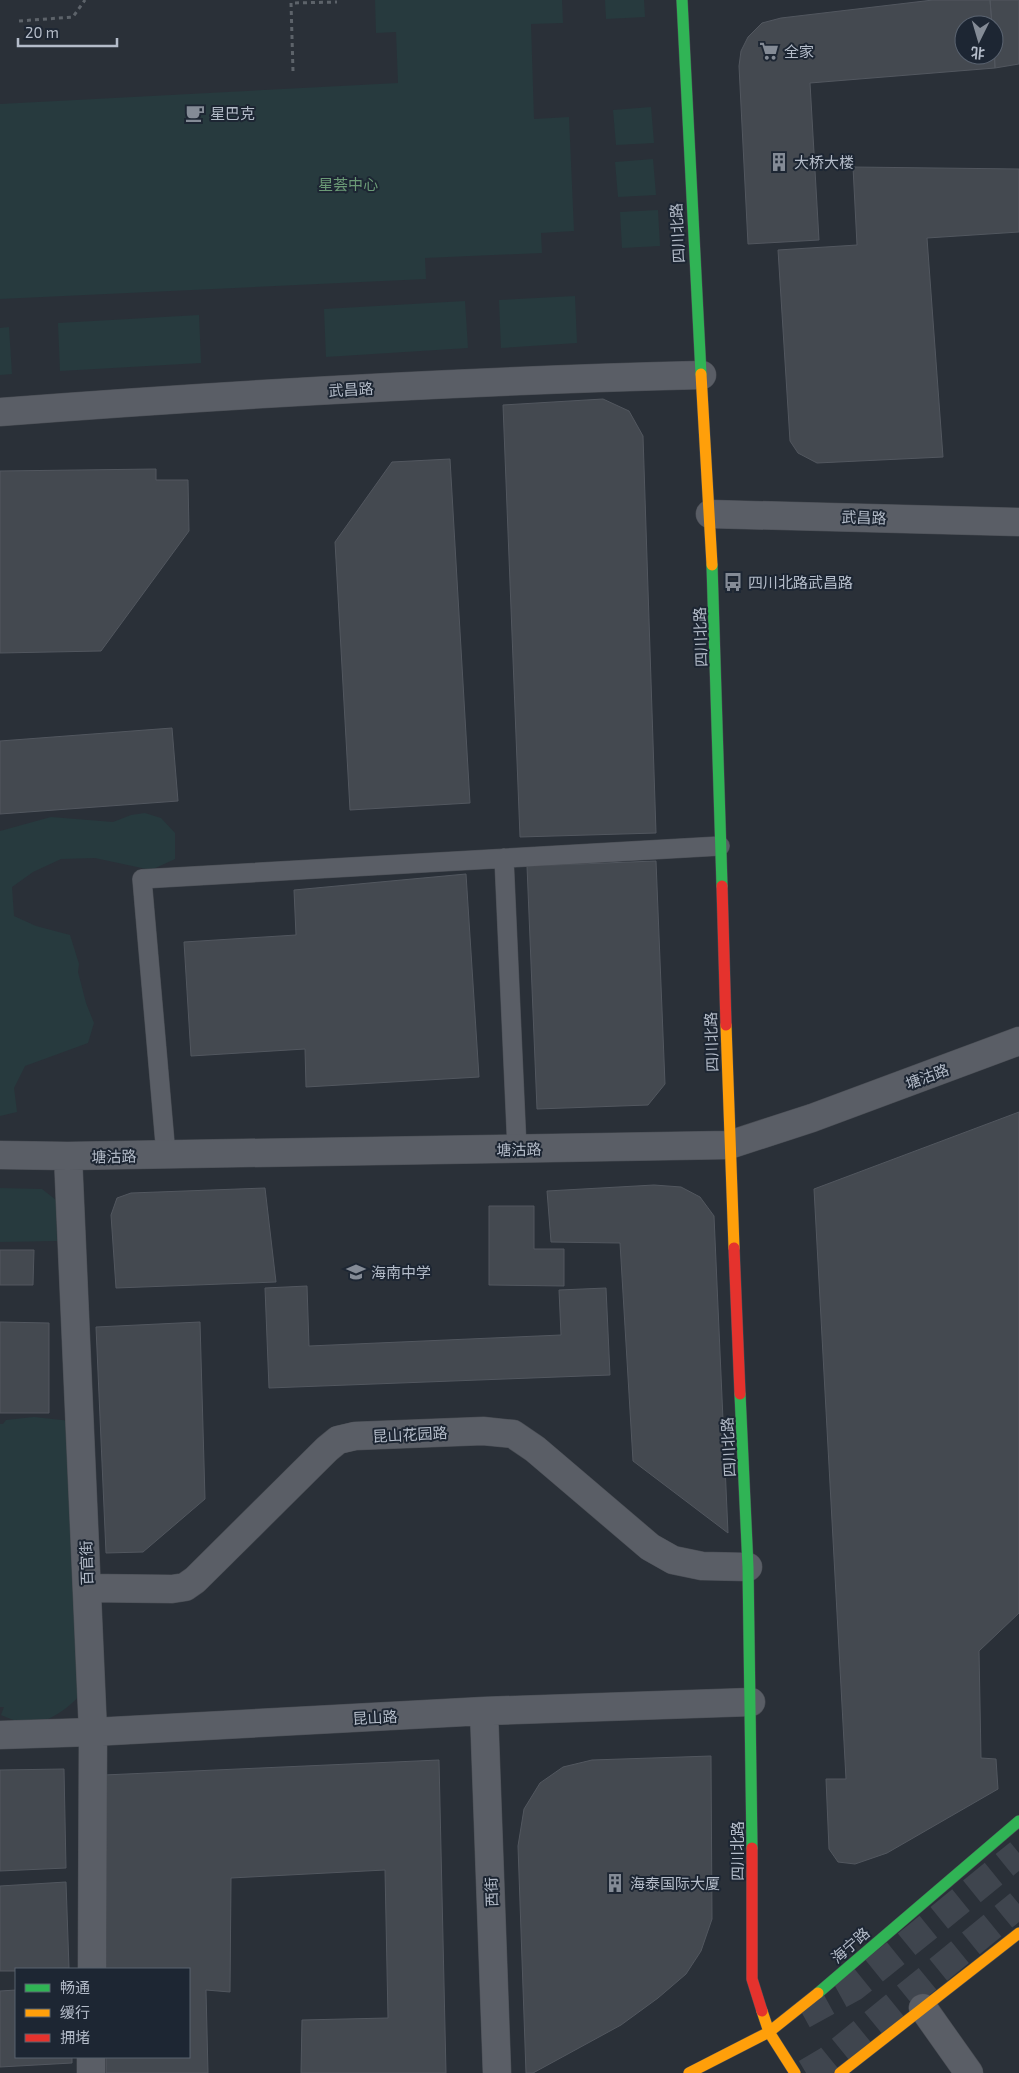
<svg xmlns="http://www.w3.org/2000/svg" width="1019" height="2073" viewBox="0 0 1019 2073" font-family="'Exo 2','Noto Sans SC',sans-serif">
	<rect width="100%" height="100%" fill="#2a3038"/>
	<!-- green -->
	<path fill="#273a3e" d="M375 0H562L563 23 531 24 534 119 569 117 574 231 541 233 542 253 425 258 426 279 0 299V104L398 83 396 32 376 33Z
		M605 0H644L645 17 606 19Z
		M651 107 654 143 616 145 613 110Z
		M653 159 656 195 618 197 615 162Z
		M658 210 660 246 622 248 620 212Z
		M575 296 577 343 501 348 499 300Z
		M465 301 468 348 326 357 324 309Z
		M199 315 201 363 60 371 58 323Z
		M9 327 12 374 0 375V328Z
		M145 813 161 818 175 833V859L151 870 95 858 61 859 33 872 12 887 14 916 36 926 70 935 79 964 78 972 86 1003 94 1023 88 1043 25 1066 14 1088 17 1112 0 1116V831L51 817 113 822 131 815Z
		M0 1188 42 1189 56 1200 57 1241 0 1242Z
		M34 1417 71 1421 81 1694C69 1708 45 1726 25 1723 17 1722 9 1718 1 1715L4 1707H0V1424H3L6 1420Z"/>
	<!-- building -->
	<path fill="#444950" stroke="#52575f" d="M933 0H990L992 25H964V55L994 54 995 68 810 83 819 240 748 244 739 66 741 51 748 37 762 23 781 18Z
		M990 0H1019V64L995 68 994 25H992Z
		M853 167 1019 169V232L927 238 943 457 817 463 798 453 790 441 778 250 857 245Z
		M603 399 629 411 643 436 656 833 520 837 503 405Z
		M450 459 470 803 350 810 335 542 392 462Z
		M156 469V480H188L189 531 101 651 0 653V471Z
		M172 728 178 801 0 814V741Z
		M656 861 665 1084 648 1105 537 1109 527 866Z
		M466 874 479 1077 306 1087 305 1049 191 1056 184 942 296 935 294 890Z
		M1019 1112V1613L979 1651 981 1758 996 1759 998 1789 887 1853 855 1864 838 1862 829 1849 826 1779H846L814 1189Z
		M654 1185 681 1187 700 1197 714 1216 728 1533 633 1461 620 1243 551 1242 547 1191Z
		M265 1188 276 1282 116 1288 111 1215 117 1198 131 1193Z
		M489 1206H534V1249H564V1286L489 1285Z
		M0 1250H34L33 1285H0Z
		M307 1286 309 1346 561 1335 559 1290 606 1288 610 1375 269 1388 265 1288Z
		M0 1322 49 1323V1413H0Z
		M200 1322 205 1499 143 1552 106 1553 96 1327Z
		M711 1756 712 1919 701 1951 686 1974 658 1998 621 2025 533 2073H526L518 1846 524 1809 540 1783 563 1767 592 1760Z
		M439 1760 446 2073H301L302 2020 388 2018 385 1870 231 1878 230 1992 206 1990 208 2073H106V2057H189V1969H106L104 1775Z
		M64 1769 66 1868 0 1871V1770Z
		M66 1882 69 1968 16 1969V1971H0V1886Z
		M16 1990V2057H72V2063L0 2067V1991Z"/>
	<g fill="none" stroke-linecap="round" stroke-linejoin="round">
		<!-- highway-tunnel -->
		<path stroke="#3f454e" stroke-width="28" stroke-dasharray="28 14" stroke-linecap="butt" d="M803 2015 854 1987 1019 1853
			M806 2073 828 2060 1019 1904"/>
		<!-- lane casing -->
		<g stroke="#484c53" stroke-width="20">
			<path id="lane" d="M504 858 517 1149
				M166 1155 142 879 720 846"/>
		</g>
		<!-- street casing -->
		<g stroke="#484c53" stroke-width="29">
			<path id="street" d="M0 412C234 394 467 381 702 375
				M710 514 1019 522
				M0 1155 68 1156 729 1145 812 1118 1019 1041
				M68 1156 93 1732 92 1969
				M87 1588 172 1589 185 1587 195 1580 327 1449 338 1440 355 1436 483 1431 513 1434 535 1449 650 1547 673 1560 702 1566 748 1567
				M484 1711 497 2073
				M0 1735 93 1732 484 1711 751 1702
				M923 2008 969 2073
				M91 2073V2057"/>
		</g>
		<!-- fast casing -->
		<g stroke="#484c53" stroke-width="12">
			<path id="fast" d="M682 0 701 374
				M712 565 722 886
				M740 1394 748 1567 752 1848
				M818 1993 1019 1821"/>
		</g>
		<!-- slow casing -->
		<g stroke="#484c53" stroke-width="12">
			<path id="slow" d="M701 374 712 565
				M726 1025 734 1248
				M762 2011 769 2032 795 2073
				M689 2073 769 2032 818 1993
				M840 2073 1019 1933"/>
		</g>
		<!-- jam casing -->
		<g stroke="#484c53" stroke-width="12">
			<path id="jam" d="M722 886 726 1025
				M734 1248 740 1394
				M752 1848V1979L762 2011"/>
		</g>
		<!-- path -->
		<path stroke="#5d636a" stroke-width="3" stroke-dasharray="4 4" stroke-linecap="butt" d="M19 21 73 17 85 0
			M293 71 291 3 337 2"/>
		<!-- lane -->
		<use href="#lane" stroke="#5a5e66" stroke-width="19"/>
		<!-- street -->
		<use href="#street" stroke="#5a5e66" stroke-width="28"/>
		<!-- fast -->
		<use href="#fast" stroke="#30b455" stroke-width="11"/>
		<!-- slow -->
		<use href="#slow" stroke="#ff9f0a" stroke-width="11"/>
		<!-- jam -->
		<use href="#jam" stroke="#e5322d" stroke-width="11"/>
	</g>
	<!-- icons -->
	<defs>
		<g id="supermarket-bare" transform="scale(1.5)"><path d="M-6-5.5h2.5l.6 2H6L4.5 2H-2.5L-4.4-4H-6ZM-1.5 3.2a1.3 1.3 0 1 0 .1 0ZM3 3.2a1.3 1.3 0 1 0 .1 0Z" fill="#848b96" stroke="#1d2633" stroke-width="2.5" paint-order="stroke"/></g>
		<g id="cafe-bare" transform="scale(1.5)"><path d="M-5.5-4.5H6V0H3Q3 3.5 0 3.5H-2.5Q-5.5 3.5-5.5 0ZM3-3.2v2h1.7v-2ZM-6 4.5H4V6H-6Z" fill="#848b96" stroke="#1d2633" stroke-width="2.5" paint-order="stroke"/></g>
		<g id="building-bare" transform="scale(1.5)"><path d="M-4-6H4V6H1V3H-1V6H-4ZM-2.5-4.3h1.7v1.8h-1.7ZM.8-4.3h1.7v1.8H.8ZM-2.5-1h1.7V.8h-1.7ZM.8-1h1.7V.8H.8Z" fill="#848b96" stroke="#1d2633" stroke-width="2.5" paint-order="stroke"/></g>
		<g id="bus-bare" transform="scale(1.5)"><path d="M-5-6H5V4H4V6H2V4H-2V6H-4V4H-5ZM-3.5-4V0h7V-4ZM-3.5 1.2v1.5H-2V1.2ZM2 1.2v1.5H3.5V1.2Z" fill="#848b96" stroke="#1d2633" stroke-width="2.5" paint-order="stroke"/></g>
		<g id="school-bare" transform="scale(1.5)"><path d="M0-5L7-2L0 1L-7-2ZM-4 1L0 2.5L4 1V4Q0 6-4 4Z" fill="#848b96" stroke="#1d2633" stroke-width="2.5" paint-order="stroke"/></g>
	</defs>
	<g fill-rule="evenodd">
		<use href="#supermarket-bare" x="769" y="51"/>
		<use href="#cafe-bare" x="195" y="113"/>
		<use href="#building-bare" x="779" y="162"/>
		<use href="#bus-bare" x="733" y="582"/>
		<use href="#school-bare" x="356" y="1272"/>
		<use href="#building-bare" x="615" y="1883"/>
	</g>
	<g text-anchor="middle" dominant-baseline="central" stroke-width="4" stroke-linejoin="round" paint-order="stroke">
		<!-- poi labels -->
		<g font-size="15" fill="#b4bcc9" stroke="#1d2633" text-anchor="start">
			<text x="784" y="51">全家</text>
			<text x="210" y="113">星巴克</text>
			<text x="794" y="162">大桥大楼</text>
			<text x="748" y="582">四川北路武昌路</text>
			<text x="371" y="1272">海南中学</text>
			<text x="630" y="1883">海泰国际大厦</text>
		</g>
		<!-- park labels -->
		<g font-size="15" fill="#6b9a76" stroke="#1d2633">
			<text x="348" y="184">星荟中心</text>
		</g>
		<!-- street labels -->
		<g font-size="15" fill="#b4bcc9" stroke="#1d2633">
			<text transform="translate(677 233) rotate(-93)">四川北路</text>
			<text transform="translate(351 389) rotate(-3)">武昌路</text>
			<text transform="translate(864 517) rotate(2)">武昌路</text>
			<text transform="translate(700 637) rotate(-92)">四川北路</text>
			<text transform="translate(711 1042) rotate(-92)">四川北路</text>
			<text transform="translate(927 1076) rotate(-20)">塘沽路</text>
			<text transform="translate(519 1149) rotate(-1)">塘沽路</text>
			<text transform="translate(114 1156) rotate(-1)">塘沽路</text>
			<text transform="translate(410 1434) rotate(-3)">昆山花园路</text>
			<text transform="translate(728 1447) rotate(-93)">四川北路</text>
			<text transform="translate(86 1563) rotate(-92)">百官街</text>
			<text transform="translate(375 1717) rotate(-3)">昆山路</text>
			<text transform="translate(737 1851) rotate(-90)">四川北路</text>
			<text transform="translate(491 1892) rotate(-92)">西街</text>
			<text transform="translate(850 1945) rotate(-41)">海宁路</text>
		</g>
	</g>
	<!-- legend -->
	<rect x="15" y="1968" width="175" height="90" fill="#1d2633" stroke="#59626f"/>
	<rect x="25" y="1984" width="25" height="8" fill="#30b455" stroke="#59626f"/>
	<text x="60" y="1993" font-size="15" fill="#b4bcc9">畅通</text>
	<rect x="25" y="2009" width="25" height="8" fill="#ff9f0a" stroke="#59626f"/>
	<text x="60" y="2018" font-size="15" fill="#b4bcc9">缓行</text>
	<rect x="25" y="2034" width="25" height="8" fill="#e5322d" stroke="#59626f"/>
	<text x="60" y="2043" font-size="15" fill="#b4bcc9">拥堵</text>
	<!-- north arrow -->
	<g transform="translate(979 40) rotate(185)"><circle r="24" fill="#1d2633" stroke="#59626f"/>
	<path d="M0-4L9 19L0 12L-9 19Z" fill="#848b96"/>
	<text y="-8" font-size="14" font-weight="bold" text-anchor="middle" fill="#b4bcc9">北</text>
	</g>
	<!-- scale -->
	<path d="M18 38v8h99v-8" fill="none" stroke="#b4bcc9" stroke-width="2.5"/>
	<text x="25" y="38" font-size="15" fill="#b4bcc9" stroke="#1d2633" stroke-width="4" paint-order="stroke">20 m</text>
</svg>
